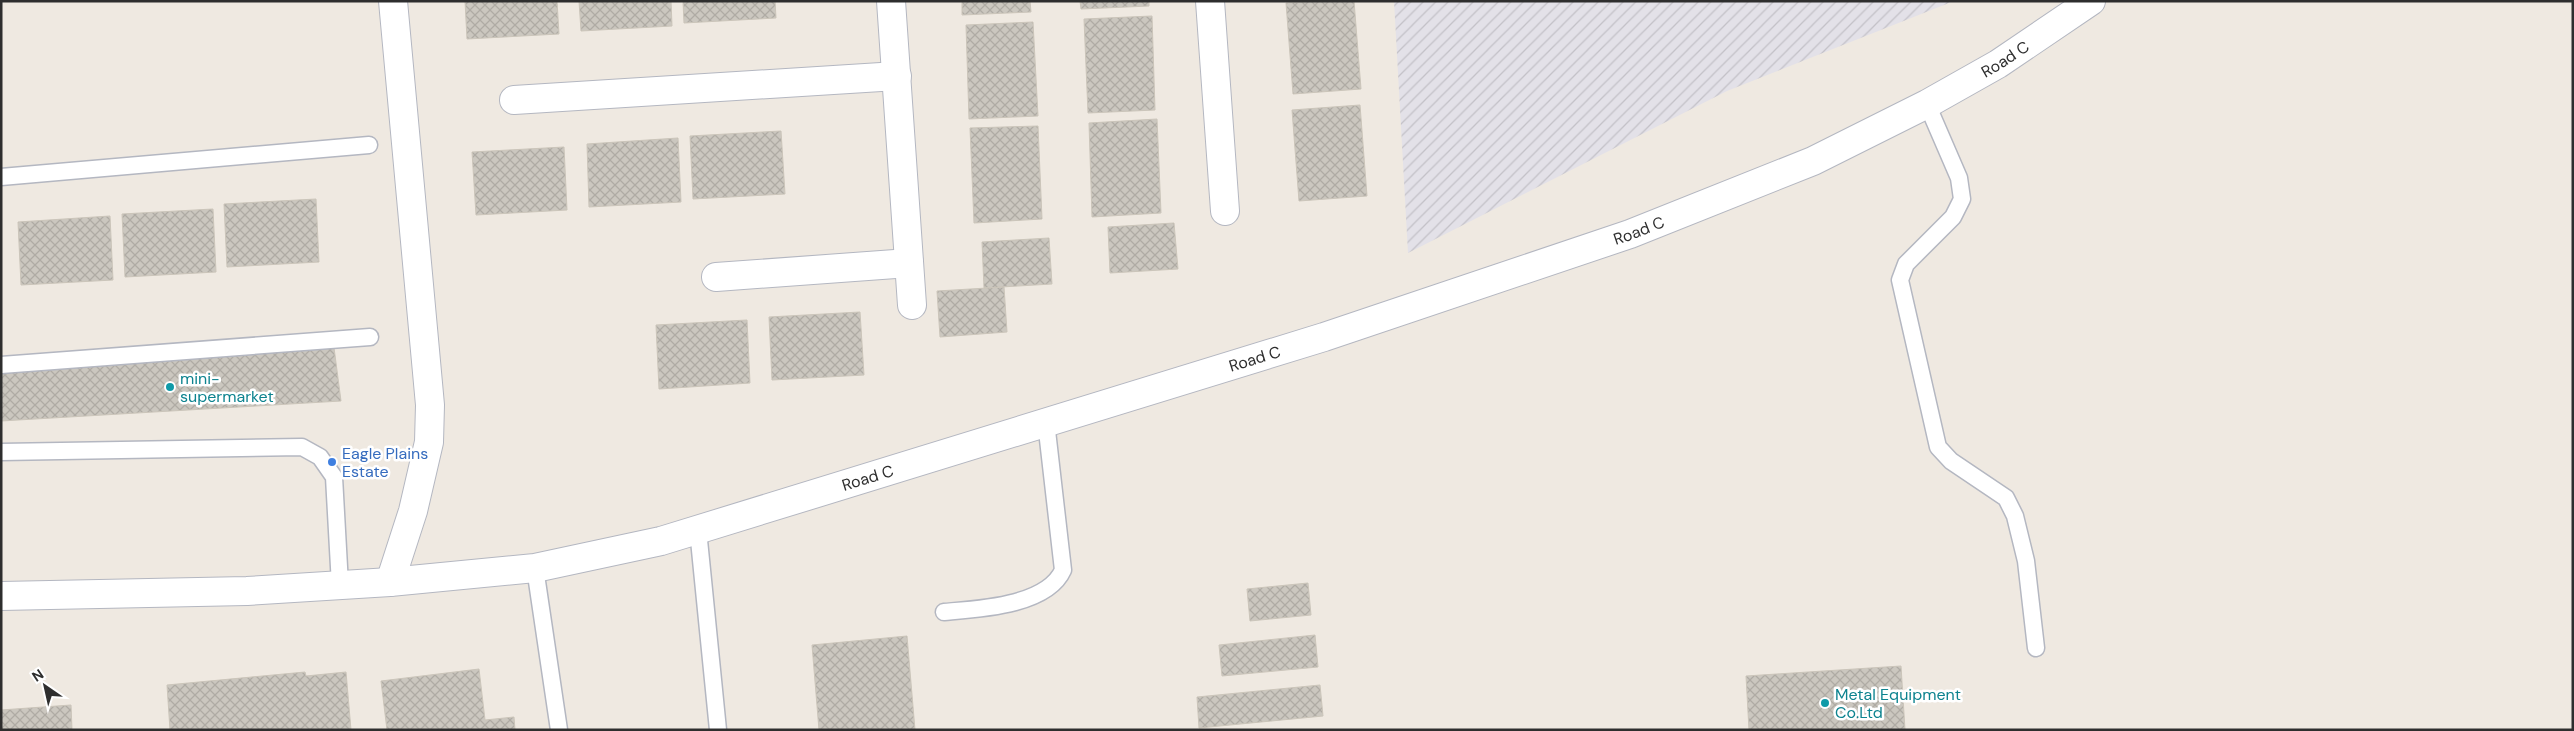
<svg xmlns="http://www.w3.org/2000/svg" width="2574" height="731" viewBox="0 0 2574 731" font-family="'DM Sans',sans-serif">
	<defs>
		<pattern id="industrial-furrows" width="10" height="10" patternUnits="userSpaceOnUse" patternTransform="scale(1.25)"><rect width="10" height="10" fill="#e3e1e8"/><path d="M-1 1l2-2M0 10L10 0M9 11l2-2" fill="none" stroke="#c3c1c7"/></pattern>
		<pattern id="building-cross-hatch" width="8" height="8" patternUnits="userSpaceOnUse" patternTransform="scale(1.25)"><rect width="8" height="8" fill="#cbc7bf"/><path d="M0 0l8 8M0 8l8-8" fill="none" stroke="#afaba4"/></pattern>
	</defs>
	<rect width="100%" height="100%" fill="#efe9e1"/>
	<!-- industrial -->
	<path fill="url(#industrial-furrows)" d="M1394 1H1954L1727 91 1408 253Z"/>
	<!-- building -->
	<path fill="url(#building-cross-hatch)" stroke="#cbc5ba" d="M465 1H557L559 34 467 39Z
		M579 1H671L672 26 581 31Z
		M683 1H775L776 18 684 23Z
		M962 1H1030L1031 12 962 15Z
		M1080 1H1149V6L1081 9Z
		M1315 1H1354L1361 89 1293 94 1286 3Z
		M1152 16 1155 110 1088 113 1084 19Z
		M1033 22 1038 116 969 119 966 25Z
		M1360 105 1367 196 1299 201 1292 110Z
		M1157 119 1161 213 1092 217 1089 123Z
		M1038 126 1042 219 974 223 970 128Z
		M781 131 785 194 693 199 690 136Z
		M678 138 681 202 589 207 587 144Z
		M564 147 567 210 476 215 472 152Z
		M316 199 319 262 227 267 224 204Z
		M213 209 216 272 125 277 122 214Z
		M110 216 113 280 21 285 18 222Z
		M1174 223 1178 269 1110 273 1108 227Z
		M1049 238 1052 284 984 288 982 242Z
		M1004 287 1007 332 940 337 937 291Z
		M860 312 864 375 772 380 769 317Z
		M747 320 750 383 659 389 656 325Z
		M333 340 341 401 1 421V372Z
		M1308 583 1311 615 1250 621 1247 589Z
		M1315 635 1318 667 1222 676 1219 645Z
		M907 636 915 730H819L812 645Z
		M1901 666 1905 730H1749L1746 676Z
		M479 669 485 720 514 717 515 730H387L381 681Z
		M305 672 306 676 346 672 351 730H170L167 685Z
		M1320 685 1323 716 1199 728 1197 697Z
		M71 705 72 730H1V710Z"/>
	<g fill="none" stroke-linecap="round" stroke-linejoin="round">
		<!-- service casing -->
		<g stroke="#b4b7c1" stroke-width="19">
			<path id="service" d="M1927 104 1959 178 1962 199 1953 217 1906 264 1900 280 1938 447 1951 461 2006 498 2015 516 2026 561 2036 648
				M1 177 369 145
				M1 365 370 337
				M1 452 302 447 320 457 334 477 340 585
				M698 530 718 730
				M535 568 559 730
				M944 612C978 609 1047 606 1063 570L1046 422"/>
		</g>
		<!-- minor casing -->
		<g stroke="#b4b7c1" stroke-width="30">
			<g id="minor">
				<path d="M891 1 912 305"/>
				<path d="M1210 1 1225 211"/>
				<path d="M514 100 897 76"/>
				<path d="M716 277 909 263"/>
				<path d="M390 582 413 511 429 442 430 405 393 1"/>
				<path id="s1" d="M1 596 247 591 390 582 535 568 661 541 1324 337 1630 234 1813 161 1927 104 1998 64 2091 1"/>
			</g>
		</g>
		<!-- service -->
		<use href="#service" stroke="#fff" stroke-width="16"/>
		<!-- minor -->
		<use href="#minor" stroke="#fff" stroke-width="28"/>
	</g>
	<!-- markers -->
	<g fill="#0f9aa8" stroke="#fff" stroke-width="2">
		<circle cx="170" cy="387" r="5"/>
		<circle cx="1825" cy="703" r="5"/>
	</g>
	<circle fill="#3f7fe0" stroke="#fff" stroke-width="2" cx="332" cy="462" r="5"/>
	<g text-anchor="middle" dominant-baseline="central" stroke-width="5" stroke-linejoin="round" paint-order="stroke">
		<!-- street labels -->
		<g font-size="16" fill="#2e2e2e" stroke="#fff">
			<text stroke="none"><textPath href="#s1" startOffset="2095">Road C</textPath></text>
			<text stroke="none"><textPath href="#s1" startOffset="1690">Road C</textPath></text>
			<text stroke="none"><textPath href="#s1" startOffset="1285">Road C</textPath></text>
			<text stroke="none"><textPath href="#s1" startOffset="880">Road C</textPath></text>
		</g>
		<!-- culture labels -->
		<g font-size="16" fill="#0d838f" stroke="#fff" text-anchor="start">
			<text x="180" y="378">mini-<tspan x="180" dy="18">supermarket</tspan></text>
			<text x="1835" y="694">Metal Equipment<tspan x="1835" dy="18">Co.Ltd</tspan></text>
		</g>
		<!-- shop labels -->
		<g font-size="16" fill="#366cbe" stroke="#fff" text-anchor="start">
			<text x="342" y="453">Eagle Plains<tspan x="342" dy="18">Estate</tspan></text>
		</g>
	</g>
	<!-- border -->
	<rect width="2574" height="731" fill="none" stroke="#2e2e2e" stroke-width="5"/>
	<!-- north arrow -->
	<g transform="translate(45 686) rotate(326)" stroke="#ffffff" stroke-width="4" paint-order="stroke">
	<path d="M0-4L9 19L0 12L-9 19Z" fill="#2e2e2e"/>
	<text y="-8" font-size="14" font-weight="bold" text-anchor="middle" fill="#2e2e2e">N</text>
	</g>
</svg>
